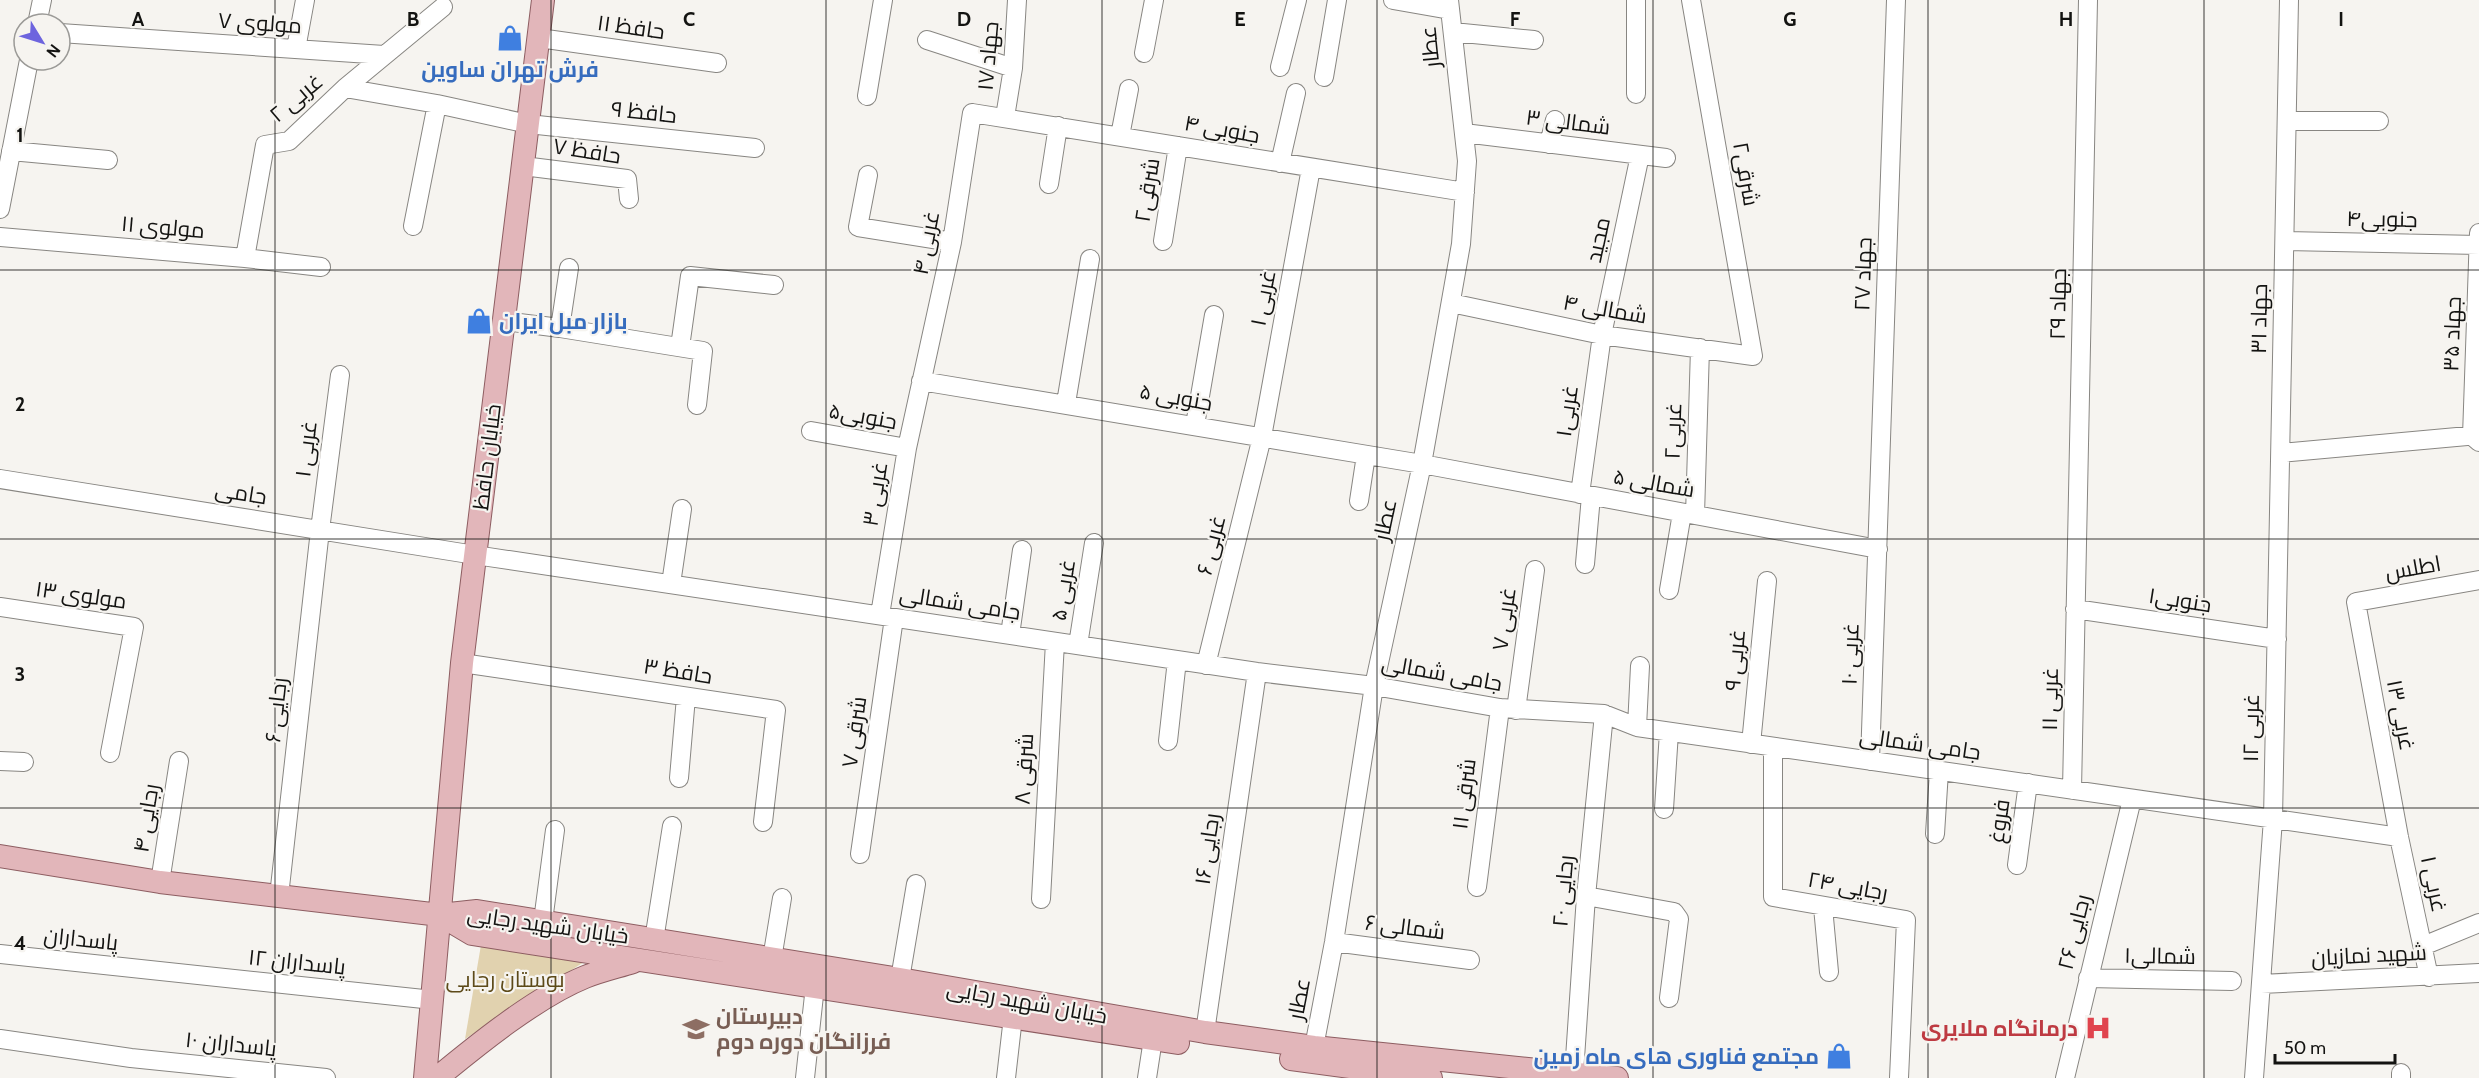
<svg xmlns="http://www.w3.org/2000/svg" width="2479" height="1078" viewBox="0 0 2479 1078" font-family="Cabin,Cairo,sans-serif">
	<rect width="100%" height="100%" fill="#f6f4f0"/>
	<!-- green -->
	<path fill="#e1d2af" d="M481 945 587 960 465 1039Z"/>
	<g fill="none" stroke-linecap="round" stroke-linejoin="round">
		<!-- minor casing -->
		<g stroke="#888682" stroke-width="20">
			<path id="minor" d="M1393 0 1450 10
				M1636 0V94
				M37 24 42 0
				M1453 32 1534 40
				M60 33 384 55
				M539 38 717 63
				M927 40 1013 68
				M296 49 305 0
				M1144 53 1154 0
				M1280 67 1297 0
				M1324 77 1337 0
				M345 88 437 104 528 124 755 148
				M867 96 883 0
				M1005 117 1013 68 1017 0
				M2287 121H2379
				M1464 133 1666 158
				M1120 136 1129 89
				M1549 144 1555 120
				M11 151 108 160
				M1280 163 1296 93
				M523 166 627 179 629 199
				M868 175 858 227 952 242
				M1049 184 1058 126
				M0 209 29 60
				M413 226 437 104
				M2479 233 2472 436 2479 442
				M0 237 245 258 321 267
				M1163 241 1178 146
				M2285 241 2479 245
				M245 258 265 145 289 141 345 88 443 7
				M1451 303 1602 335 1753 356 1691 0
				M504 321 560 328 703 351 697 405
				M560 328 569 268
				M680 347 690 276 774 285
				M921 381 1422 464 1878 549
				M1066 403 1090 259
				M1195 425 1214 315
				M811 431 907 448
				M2281 453 2479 435
				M0 479 475 555 1257 672 1374 686 1500 708 1604 714 1637 727 2399 837
				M1580 494 1602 335 1640 155
				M1359 501 1366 455
				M1695 515 1700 348
				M1585 564 1591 496
				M671 584 682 509
				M1669 590 1682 513
				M0 607 134 627 110 753
				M2075 609 2277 639
				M880 615 907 448 952 242 972 113 1465 192
				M1010 635 1022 550
				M1078 645 1094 543
				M462 663 776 710 763 822
				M1206 665 1262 437 1311 168
				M1516 710 1535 570
				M1637 727 1640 666
				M1168 741 1177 660
				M1751 744 1767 581
				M1773 747V897L1906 920 1899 1078
				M0 761 24 762
				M1870 761 1896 0
				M679 778 686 697
				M2072 790 2088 0
				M1664 809 1669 732
				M1935 834 1939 771
				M860 854 894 618
				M2017 865 2028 783
				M160 882 179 761
				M1477 887 1500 708
				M279 896 320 530 340 375
				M1586 896 1674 912 1679 919 1669 998
				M1041 899 1055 642
				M1823 907 1829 972
				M543 921 555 830
				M654 940 672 826
				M1334 942 1470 960
				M2423 946 2479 923
				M0 954 433 1000
				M772 959 782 898
				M2429 977 2399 837 2356 602 2479 580
				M2088 978 2232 981
				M900 979 916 884
				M2261 984 2479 973
				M1205 1032 1257 672
				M0 1039 131 1058 326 1078
				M1314 1047 1334 942 1374 686 1422 464 1461 244 1467 161 1449 0
				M1574 1073 1586 896 1604 714
				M2401 1073V1078
				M805 1078 815 986
				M1006 1078 1013 1017
				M1147 1078 1153 1039
				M2065 1078 2132 799
				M2254 1078 2273 819 2289 0"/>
		</g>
		<!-- major casing -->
		<g stroke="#8d5d61" stroke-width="24">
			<path id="major" d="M0 856 160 882 440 915 477 911 900 979 1205 1032 1314 1047 1617 1078
				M440 915 472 934 1178 1043
				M1291 1059 1431 1078
				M425 1078 462 663 543 0
				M437 1078C477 1045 536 997 585 977 600 971 617 967 633 962"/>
		</g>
		<!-- minor -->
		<use href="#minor" stroke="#fff" stroke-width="18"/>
		<!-- major -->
		<use href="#major" stroke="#e2b6ba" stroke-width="22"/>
	</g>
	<!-- grid -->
	<path fill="none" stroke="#131311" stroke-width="1.5" stroke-opacity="0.55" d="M275 0V1078M551 0V1078M826 0V1078M1102 0V1078M1377 0V1078M1653 0V1078M1928 0V1078M2204 0V1078M0 270H2479M0 539H2479M0 808H2479"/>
	<!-- icons -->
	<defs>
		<g id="shop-bare" transform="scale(2.07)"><path d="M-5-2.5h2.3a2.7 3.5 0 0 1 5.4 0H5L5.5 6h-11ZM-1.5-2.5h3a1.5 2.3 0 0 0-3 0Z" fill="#3f7fe0" stroke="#f6f4f0" stroke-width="2.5" paint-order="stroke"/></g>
		<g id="hospital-bare" transform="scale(2.07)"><path d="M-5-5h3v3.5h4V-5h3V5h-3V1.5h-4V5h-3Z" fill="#e0444e" stroke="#f6f4f0" stroke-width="2.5" paint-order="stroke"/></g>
		<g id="school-bare" transform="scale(2.07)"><path d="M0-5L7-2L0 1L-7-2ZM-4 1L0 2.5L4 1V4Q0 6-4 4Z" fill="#8d6e63" stroke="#f6f4f0" stroke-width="2.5" paint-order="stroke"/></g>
	</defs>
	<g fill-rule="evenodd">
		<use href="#shop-bare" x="510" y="38"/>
		<use href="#shop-bare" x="479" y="321"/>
		<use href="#hospital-bare" x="2098" y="1028"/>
		<use href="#school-bare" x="696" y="1029"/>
		<use href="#shop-bare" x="1839" y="1056"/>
	</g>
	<g text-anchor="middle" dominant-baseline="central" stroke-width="4.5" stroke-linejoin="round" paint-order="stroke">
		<!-- street labels -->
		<g font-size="22" fill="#131311" stroke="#f6f4f0">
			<text transform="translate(260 23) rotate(4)">مولوی ۷</text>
			<text transform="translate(631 27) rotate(8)">حافظ ۱۱</text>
			<text transform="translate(1430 47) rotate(-96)">عطار</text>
			<text transform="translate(988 56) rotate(-85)">جهاد ۱۷</text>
			<text transform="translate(296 98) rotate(-40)">غربی ۲</text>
			<text transform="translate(644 112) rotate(6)">حافظ ۹</text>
			<text transform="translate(1568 122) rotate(7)">شمالی ۳</text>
			<text transform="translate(1222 129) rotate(10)">جنوبی ۴</text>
			<text transform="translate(587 151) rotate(9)">حافظ ۷</text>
			<text transform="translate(1746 174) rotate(80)">شرقی۲</text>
			<text transform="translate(1147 190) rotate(-81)">شرقی۲</text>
			<text transform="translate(2382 219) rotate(1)">جنوبی۴</text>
			<text transform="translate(163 227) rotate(5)">مولوی ۱۱</text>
			<text transform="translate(1598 240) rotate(-78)">مجید</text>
			<text transform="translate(926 243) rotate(-79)">غربی ۴</text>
			<text transform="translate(1863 274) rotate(-88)">جهاد ۲۷</text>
			<text transform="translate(1263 298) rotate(-79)">غربی ۱</text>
			<text transform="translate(2058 304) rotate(-89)">جهاد ۲۹</text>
			<text transform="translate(1605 309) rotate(10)">شمالی ۴</text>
			<text transform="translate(2259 319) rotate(-89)">جهاد ۳۱</text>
			<text transform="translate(2452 334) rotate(-88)">جهاد ۳۵</text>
			<text transform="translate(1176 397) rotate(10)">جنوبی ۵</text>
			<text transform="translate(1567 411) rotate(-82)">غربی۱</text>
			<text transform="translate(863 416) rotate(10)">جنوبی۵</text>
			<text transform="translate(1673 431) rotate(-88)">غربی۲</text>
			<text transform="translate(306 449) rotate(-83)">غربی ۱</text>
			<text transform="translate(487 457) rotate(-83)">خیابان حافظ</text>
			<text transform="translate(1654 483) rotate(10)">شمالی ۵</text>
			<text transform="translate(241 493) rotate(9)">جامی</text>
			<text transform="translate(875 494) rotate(-81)">غربی ۳</text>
			<text transform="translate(1385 520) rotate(-78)">عطار</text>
			<text transform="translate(1211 545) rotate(-76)">غربی ۶</text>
			<text transform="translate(2413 568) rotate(-10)">اطلس</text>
			<text transform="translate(1063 590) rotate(-81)">غربی ۵</text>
			<text transform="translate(81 595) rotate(8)">مولوی ۱۳</text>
			<text transform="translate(2180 600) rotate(9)">جنوبی۱</text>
			<text transform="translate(960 603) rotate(9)">جامی شمالی</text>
			<text transform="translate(1504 619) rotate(-82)">غربی ۷</text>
			<text transform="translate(1850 654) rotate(-88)">غربی ۱۰</text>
			<text transform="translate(1735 660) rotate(-85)">غربی ۹</text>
			<text transform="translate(678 671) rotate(9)">حافظ ۳</text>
			<text transform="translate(1442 673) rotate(10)">جامی شمالی</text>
			<text transform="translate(2050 699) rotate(-89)">غربی ۱۱</text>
			<text transform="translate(276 710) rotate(-84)">رجایی ۶</text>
			<text transform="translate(2401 715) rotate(79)">غربی ۱۳</text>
			<text transform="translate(2251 728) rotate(-89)">غربی ۱۲</text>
			<text transform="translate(854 732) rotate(-82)">شرقی ۷</text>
			<text transform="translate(1920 744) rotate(8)">جامی شمالی</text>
			<text transform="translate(1024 769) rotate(-87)">شرقی ۸</text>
			<text transform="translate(1464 794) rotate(-83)">شرقی ۱۱</text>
			<text transform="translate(146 818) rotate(-81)">رجایی ۴</text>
			<text transform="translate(1999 821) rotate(-82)">فروغ</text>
			<text transform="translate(1207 849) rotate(-82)">رجایی ۱۶</text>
			<text transform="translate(2434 884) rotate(78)">غربی ۱</text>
			<text transform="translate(1848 886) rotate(10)">رجایی ۲۴</text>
			<text transform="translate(1563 891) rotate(-85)">رجایی ۲۰</text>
			<text transform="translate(548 925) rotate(8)">خیابان شهید رجایی</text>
			<text transform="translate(1405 927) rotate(7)">شمالی ۶</text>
			<text transform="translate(2074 932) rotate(-76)">رجایی ۲۶</text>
			<text transform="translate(81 939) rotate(6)">پاسداران</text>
			<text transform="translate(2369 955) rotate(-3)">شهید نمازیان</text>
			<text transform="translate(2160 956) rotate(1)">شمالی۱</text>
			<text transform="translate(297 962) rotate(6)">پاسداران ۱۲</text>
			<text transform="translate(1299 999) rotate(-79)">عطار</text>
			<text transform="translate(1027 1002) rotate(10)">خیابان شهید رجایی</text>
			<text transform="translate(231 1044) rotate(6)">پاسداران ۱۰</text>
		</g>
		<!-- shop labels -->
		<g font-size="22" font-weight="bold" fill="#366cbe" stroke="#f6f4f0">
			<text x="510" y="69">فرش تهران ساوین</text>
			<text x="499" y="321" text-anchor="start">بازار مبل ایران</text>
			<text x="1819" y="1056" text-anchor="end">مجتمع فناوری های ماه زمین</text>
		</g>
		<!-- park labels -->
		<g font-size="22" fill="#5d4a19" stroke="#f6f4f0">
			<text x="505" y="979">بوستان رجایی</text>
		</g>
		<!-- education labels -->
		<g font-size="22" font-weight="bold" fill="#785e54" stroke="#f6f4f0" text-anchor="start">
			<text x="716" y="1016">دبیرستان<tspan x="716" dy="25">فرزانگان دوره دوم</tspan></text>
		</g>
		<!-- health labels -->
		<g font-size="22" font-weight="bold" fill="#be3a42" stroke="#f6f4f0" text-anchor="end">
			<text x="2078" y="1028">درمانگاه ملایری</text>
		</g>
	</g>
	<g font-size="20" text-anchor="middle" font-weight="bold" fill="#131311" stroke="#f6f4f0" stroke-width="4.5" stroke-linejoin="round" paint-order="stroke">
		<text x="138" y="26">A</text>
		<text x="413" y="26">B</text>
		<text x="689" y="26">C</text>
		<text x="964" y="26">D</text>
		<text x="1240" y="26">E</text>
		<text x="1515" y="26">F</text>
		<text x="1790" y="26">G</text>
		<text x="2066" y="26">H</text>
		<text x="2341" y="26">I</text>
		<text x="20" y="142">1</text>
		<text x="20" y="411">2</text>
		<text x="20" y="681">3</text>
		<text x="20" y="950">4</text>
	</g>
	<!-- north arrow -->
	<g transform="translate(42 42) rotate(128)"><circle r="28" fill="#f6f4f0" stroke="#9b9a97" stroke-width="1.5"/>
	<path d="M0-4.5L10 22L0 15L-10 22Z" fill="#6d64de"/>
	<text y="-9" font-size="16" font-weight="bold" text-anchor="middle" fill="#131311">N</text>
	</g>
	<!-- scale -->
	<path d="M2275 1054v9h120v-9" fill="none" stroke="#131311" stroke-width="3"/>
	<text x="2284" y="1054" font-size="18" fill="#131311" stroke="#f6f4f0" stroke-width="4.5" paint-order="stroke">50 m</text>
</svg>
